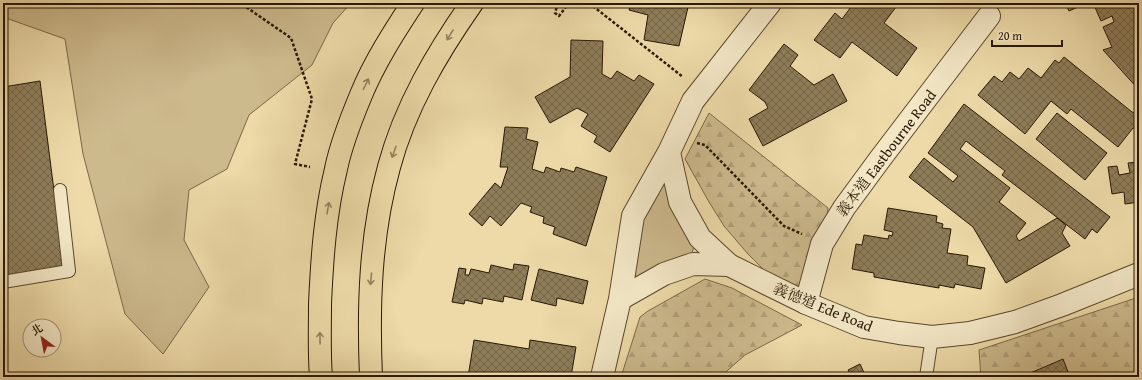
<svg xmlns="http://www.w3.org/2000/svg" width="1142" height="380" viewBox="0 0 1142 380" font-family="'Gentium Book Plus','Noto Serif TC',serif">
	<defs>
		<pattern id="forest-firs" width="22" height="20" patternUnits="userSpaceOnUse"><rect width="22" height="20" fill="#ccb98c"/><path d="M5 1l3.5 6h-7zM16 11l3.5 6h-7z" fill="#af9e77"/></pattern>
		<pattern id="building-cross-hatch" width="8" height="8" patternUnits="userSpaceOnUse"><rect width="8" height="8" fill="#8e7d59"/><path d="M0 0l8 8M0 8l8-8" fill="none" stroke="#746547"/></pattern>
	</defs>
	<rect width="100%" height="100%" fill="#eddaa8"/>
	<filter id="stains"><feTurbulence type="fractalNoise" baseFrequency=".005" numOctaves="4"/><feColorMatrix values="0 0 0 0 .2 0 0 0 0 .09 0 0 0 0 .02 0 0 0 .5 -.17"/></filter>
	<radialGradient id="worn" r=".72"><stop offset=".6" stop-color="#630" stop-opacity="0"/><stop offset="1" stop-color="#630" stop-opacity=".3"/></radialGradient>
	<!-- grass -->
	<path fill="#ccb98c" stroke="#7a6848" d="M3 3H351L333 23 312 65 249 115 227 169 189 190 184 240 209 287 163 354 125 314 83 154 65 39 3 17Z
		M663 182 669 185 694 246 692 253 687 259 635 279 631 274 638 233 646 212Z"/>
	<!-- forest -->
	<path fill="url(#forest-firs)" stroke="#7a6848" d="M709 113 828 208 827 221 800 292 767 273 748 254 724 226 709 202 685 159Z
		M705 279 732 288 802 325 745 355 720 377H621L640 317 648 311Z
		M1139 297V377H981L979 350Z"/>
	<!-- building -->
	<path fill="url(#building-cross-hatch)" stroke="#281803" d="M631 3H689L679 46 644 40 648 15 629 10Z
		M854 3H899L884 23 917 48 897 76 852 42 840 58 814 40 835 13 842 19Z
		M1065 3H1087L1069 11Z
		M1093 3H1139V90L1103 50 1112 47 1103 27 1114 22 1112 16 1101 21Z
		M571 40 603 41 602 74 611 79 617 71 634 81 639 75 654 84 610 152 594 142 597 136 581 126 588 114 577 108 550 123 535 97 570 77Z
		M784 44 798 55 790 66 814 85 833 74 847 101 763 146 749 119 768 108 765 102 749 90Z
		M1064 57 1132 112 1139 115V130L1133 128 1118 147 1071 109 1067 114 1051 101 1025 134 978 95 994 76 1002 82 1010 72 1019 79 1028 68 1041 78 1055 60 1059 63Z
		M40 81 64 269 3 277V87Z
		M964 104 1110 217 1097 233 1092 229 1085 239 1002 175 1005 171 966 141 960 149 1010 188 999 202 1026 223 1016 236 1019 241 1057 218 1066 225 1062 233 1070 246 1006 283 973 227 909 177 924 158 953 182 958 176 928 153Z
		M1057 113 1107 153 1085 180 1036 139Z
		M505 127 528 128 526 139 538 142 532 169 544 173 546 167 560 172 561 168 574 172 576 167 607 177 586 246 553 234 555 227 543 223 544 217 530 212 532 207 521 203 501 226 490 216 482 226 469 214 495 183 501 188 508 167H500Z
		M1138 162 1139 170V202L1125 204 1124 192 1112 194 1108 167 1117 166 1119 175 1130 173 1128 163Z
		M888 208 937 216 936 222 943 224 942 228 951 229 947 253 968 256 967 265 985 268 981 289 955 284 954 288 939 285V288L874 277V273L852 269 856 244 862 245 864 235 888 239 889 235 892 236 893 232 884 230Z
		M514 264 529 266 522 300 504 296 503 302 483 298 482 304 465 300 464 304 452 302 459 268 466 269 465 275H469L471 269 489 273 491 265 513 270Z
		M539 269 588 281 583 304 557 298 556 306 531 300Z
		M474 340 529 349 530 340 576 347 571 377H468Z
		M1063 359 1070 377H1030L1028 374Z
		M860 364 866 377H852L848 370Z"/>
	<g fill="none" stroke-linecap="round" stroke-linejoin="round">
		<!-- service casing -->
		<g stroke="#59482c" stroke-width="14">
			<path id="service" d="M3 282 69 271 60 190
				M926 377 932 337"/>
		</g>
		<!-- minor casing -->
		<g stroke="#59482c" stroke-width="24">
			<path id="minor" d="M669 152 680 202 700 238 729 265
				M620 299 664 274 693 264 729 265
				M806 303 822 244 844 208 880 159 989 16
				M602 377 620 299 633 216 669 152 693 101 770 3"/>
		</g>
		<!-- tertiary casing -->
		<g stroke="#59482c" stroke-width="24">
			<path id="tertiary" d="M729 265 806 303 864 327 899 333 932 337 970 333 1015 322 1062 305 1139 274"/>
		</g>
		<!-- trunk casing -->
		<g stroke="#281803" stroke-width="24">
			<path id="trunk" d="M321 377C319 353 320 328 320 304 322 259 325 214 336 169 341 144 351 119 361 95 374 63 394 32 413 3
				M371 377C368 306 370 236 389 167 405 107 437 53 472 3"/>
		</g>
		<!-- path -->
		<path stroke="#281803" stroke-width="2.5" stroke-dasharray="3 2" stroke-linecap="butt" d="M244 3 246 7 291 38 312 99 295 164 310 167
			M558 3 555 13 559 16 569 3
			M589 3 683 77
			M697 143 705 145 784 226 802 234"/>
		<!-- service -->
		<use href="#service" stroke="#f3e7c6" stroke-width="12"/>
		<!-- minor -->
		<use href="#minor" stroke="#f3e7c6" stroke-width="22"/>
		<!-- tertiary -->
		<use href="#tertiary" stroke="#f3e7c6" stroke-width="22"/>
		<!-- trunk -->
		<use href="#trunk" stroke="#eddaa8" stroke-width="22"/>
	</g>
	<!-- one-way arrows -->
	<defs><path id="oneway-shaft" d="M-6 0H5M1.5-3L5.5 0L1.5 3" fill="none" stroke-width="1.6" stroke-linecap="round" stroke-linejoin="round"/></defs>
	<g stroke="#94835e">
		<use href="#oneway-shaft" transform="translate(450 35) rotate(121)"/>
		<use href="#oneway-shaft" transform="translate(366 84) rotate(-64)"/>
		<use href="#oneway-shaft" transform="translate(394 152) rotate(109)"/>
		<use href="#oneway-shaft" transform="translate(328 208) rotate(-80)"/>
		<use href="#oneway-shaft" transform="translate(371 279) rotate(95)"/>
		<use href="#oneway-shaft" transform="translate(320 338) rotate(-91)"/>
	</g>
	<g text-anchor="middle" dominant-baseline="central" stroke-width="3.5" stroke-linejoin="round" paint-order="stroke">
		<!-- street labels -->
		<g font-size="15" fill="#281803" stroke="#f3e7c6">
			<text transform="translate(886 153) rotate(-53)">義本道 Eastbourne Road</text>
			<text transform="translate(823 307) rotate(22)">義德道 Ede Road</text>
		</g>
	</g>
	<!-- margin -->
	<rect width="1142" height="380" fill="none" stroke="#eddaa8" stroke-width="16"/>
	<rect x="4" y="4" width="1134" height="372" fill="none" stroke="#281803" stroke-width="2"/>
	<rect x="8" y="8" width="1126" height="364" fill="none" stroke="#281803"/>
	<!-- north arrow -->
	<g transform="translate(42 338) rotate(328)"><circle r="19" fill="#f3e7c6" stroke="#a29478"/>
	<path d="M0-3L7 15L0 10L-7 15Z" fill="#8f2418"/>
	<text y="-6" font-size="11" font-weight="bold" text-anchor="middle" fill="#281803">北</text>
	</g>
	<!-- scale -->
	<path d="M992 40v6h70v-6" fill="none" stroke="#281803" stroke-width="2"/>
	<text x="998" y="40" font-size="12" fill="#281803" stroke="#f3e7c6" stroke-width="3" paint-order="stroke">20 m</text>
	<rect width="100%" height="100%" filter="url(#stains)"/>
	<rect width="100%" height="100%" fill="url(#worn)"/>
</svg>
